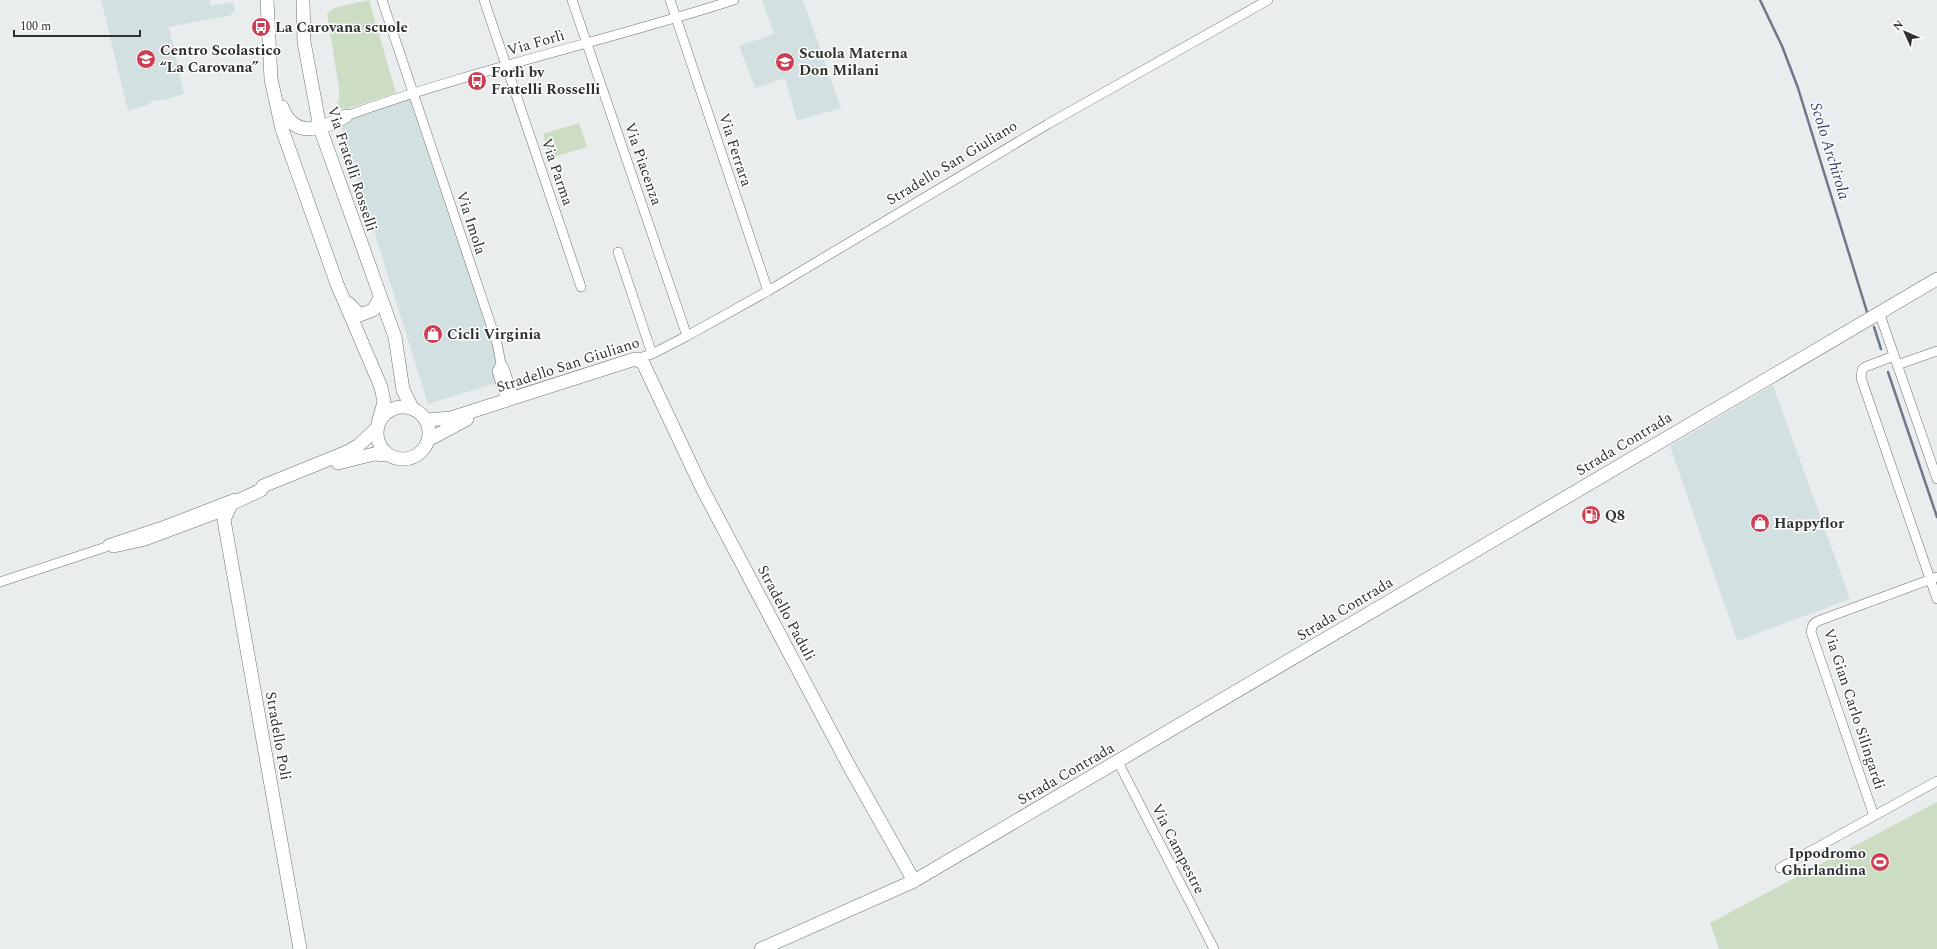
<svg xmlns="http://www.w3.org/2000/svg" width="1937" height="949" viewBox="0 0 1937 949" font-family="Spectral,serif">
	<rect width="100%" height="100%" fill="#e9eded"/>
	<!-- built -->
	<path fill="#d3e0e1" d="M101 0H210L211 6 233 2 235 12H231L232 15 169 27 184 94 163 100 152 101 147 105 128 111Z
		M762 0H803L841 108 797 121 785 78 755 88 739 46 774 34Z
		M409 95 506 380 428 404 340 122Z
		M1773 385 1850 599 1737 641 1670 446Z"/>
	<!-- green -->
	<path fill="#ccddc3" d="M369 0 396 93 346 109 334 107 339 101V88L327 14 334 8Z
		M579 123 587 147 550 158 543 134Z
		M1937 802V949H1719L1710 923Z"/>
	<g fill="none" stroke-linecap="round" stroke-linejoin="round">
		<!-- stream -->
		<path stroke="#71778a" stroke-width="2.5" d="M1760 0 1782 46 1798 88 1867 312
			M1874 327 1881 349
			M1888 372 1937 517"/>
		<!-- street casing -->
		<g stroke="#6e7171" stroke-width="10">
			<path id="street" d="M382 0 497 343 501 364 504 368 514 398
				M484 0 581 287
				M572 0 687 336
				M670 0 768 291
				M346 116C473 70 606 41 734 0
				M618 252 652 354
				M1879 312 1937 479
				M1894 356 1865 367 1862 370 1861 378 1937 599
				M635 359 652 354 687 336 768 291 1048 124 1268 0
				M501 364 497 371 506 401
				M1897 365 1937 351
				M113 548 145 541 228 510
				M0 582 106 547 108 544 165 525 235 498
				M1118 762 1214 949
				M1874 816 1811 632C1812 626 1813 623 1818 621L1937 577
				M1780 868 1937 781"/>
		</g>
		<!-- secondary casing -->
		<g stroke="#6e7171" stroke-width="14">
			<path id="secondary" d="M267 0 271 79 282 129 337 284 381 387 384 402 378 423
				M303 0 304 42 320 128 395 337 403 390 412 408
				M282 107C294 140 323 129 346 116
				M348 303 360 315 373 310 380 298
				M377 433a26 26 0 1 1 52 0a26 26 0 1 1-52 0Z
				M426 420 451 418 635 359 643 363 702 488 848 764 914 881
				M428 440 467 419
				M338 463 374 454 387 455
				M300 949 224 520 231 504 261 490 263 486 347 452 359 445 377 428
				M761 949 914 881 1937 279"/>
		</g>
		<!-- street -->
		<use href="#street" stroke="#fff" stroke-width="9"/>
		<!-- secondary -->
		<use href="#secondary" stroke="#fff" stroke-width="13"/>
	</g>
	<!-- icons -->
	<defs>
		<g id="bus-disc" transform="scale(1)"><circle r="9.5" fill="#ce3e52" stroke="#fff"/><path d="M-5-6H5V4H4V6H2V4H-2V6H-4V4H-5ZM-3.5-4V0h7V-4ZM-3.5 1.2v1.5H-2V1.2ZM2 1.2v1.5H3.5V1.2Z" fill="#fff"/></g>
		<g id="school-disc" transform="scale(1)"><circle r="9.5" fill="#ce3e52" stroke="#fff"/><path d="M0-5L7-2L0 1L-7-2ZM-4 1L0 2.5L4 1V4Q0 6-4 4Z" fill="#fff"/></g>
		<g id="shop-disc" transform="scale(1)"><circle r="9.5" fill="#ce3e52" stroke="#fff"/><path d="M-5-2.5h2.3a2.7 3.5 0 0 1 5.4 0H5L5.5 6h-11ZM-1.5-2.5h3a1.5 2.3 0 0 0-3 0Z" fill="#fff"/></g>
		<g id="fuel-disc" transform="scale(1)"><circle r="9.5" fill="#ce3e52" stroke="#fff"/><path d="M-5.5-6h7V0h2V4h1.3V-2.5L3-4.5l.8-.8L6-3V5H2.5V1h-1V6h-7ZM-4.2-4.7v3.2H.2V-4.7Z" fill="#fff"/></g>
		<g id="stadium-disc" transform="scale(1)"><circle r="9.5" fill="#ce3e52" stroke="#fff"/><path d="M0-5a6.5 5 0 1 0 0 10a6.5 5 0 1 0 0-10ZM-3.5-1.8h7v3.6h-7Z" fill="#fff"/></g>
	</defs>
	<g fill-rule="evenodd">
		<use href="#bus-disc" x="261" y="27"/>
		<use href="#school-disc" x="146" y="59"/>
		<use href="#school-disc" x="785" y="62"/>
		<use href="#bus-disc" x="477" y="81"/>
		<use href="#shop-disc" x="433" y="334"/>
		<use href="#fuel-disc" x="1591" y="515"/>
		<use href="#shop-disc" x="1760" y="523"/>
		<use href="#stadium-disc" x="1880" y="862"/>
	</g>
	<g text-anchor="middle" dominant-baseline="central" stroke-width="3" stroke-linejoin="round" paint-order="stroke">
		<!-- poi labels -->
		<g font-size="15" font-weight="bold" fill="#2f3030" stroke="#fff" text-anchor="start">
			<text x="275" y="27">La Carovana scuole</text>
			<text x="160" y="50">Centro Scolastico<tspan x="160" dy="17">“La Carovana”</tspan></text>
			<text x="799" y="53">Scuola Materna<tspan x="799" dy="17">Don Milani</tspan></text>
			<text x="491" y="72">Forlì bv<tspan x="491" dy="17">Fratelli Rosselli</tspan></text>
			<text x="447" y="334">Cicli Virginia</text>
			<text x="1605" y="515">Q8</text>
			<text x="1774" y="523">Happyflor</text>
			<text x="1866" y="853" text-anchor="end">Ippodromo<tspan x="1866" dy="17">Ghirlandina</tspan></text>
		</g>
		<!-- street labels -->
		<g font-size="15" fill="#2f3030" stroke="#fff">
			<text transform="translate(536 43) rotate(-16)">Via Forlì</text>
			<text transform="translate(735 150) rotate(72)">Via Ferrara</text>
			<text transform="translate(952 163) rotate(-31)">Stradello San Giuliano</text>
			<text transform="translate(643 164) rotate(71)">Via Piacenza</text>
			<text transform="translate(352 169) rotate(72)">Via Fratelli Rosselli</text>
			<text transform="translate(557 172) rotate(71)">Via Parma</text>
			<text transform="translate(471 223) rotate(72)">Via Imola</text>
			<text transform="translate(568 365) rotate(-18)">Stradello San Giuliano</text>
			<text transform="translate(1624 444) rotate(-31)">Strada Contrada</text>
			<text transform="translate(1345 609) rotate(-31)">Strada Contrada</text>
			<text transform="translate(786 613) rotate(62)">Stradello Paduli</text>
			<text transform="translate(1854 709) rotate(72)">Via Gian Carlo Silingardi</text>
			<text transform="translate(278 736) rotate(80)">Stradello Poli</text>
			<text transform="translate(1066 774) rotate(-30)">Strada Contrada</text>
			<text transform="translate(1178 849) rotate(63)">Via Campestre</text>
		</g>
		<!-- water labels -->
		<g font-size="16" font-style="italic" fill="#3a446e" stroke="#fff">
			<text transform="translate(1830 151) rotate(73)">Scolo Archirola</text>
		</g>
	</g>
	<!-- north arrow -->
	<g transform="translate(1905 32) rotate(315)" stroke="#ffffff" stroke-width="3" paint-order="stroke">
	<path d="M0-3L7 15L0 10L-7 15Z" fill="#2f3030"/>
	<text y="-6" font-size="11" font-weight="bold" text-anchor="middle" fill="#2f3030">N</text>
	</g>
	<!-- scale -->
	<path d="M14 30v6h126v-6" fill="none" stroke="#2f3030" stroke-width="2"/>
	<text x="20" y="30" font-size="12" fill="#2f3030" stroke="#ffffff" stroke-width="3" paint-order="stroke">100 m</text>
</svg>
